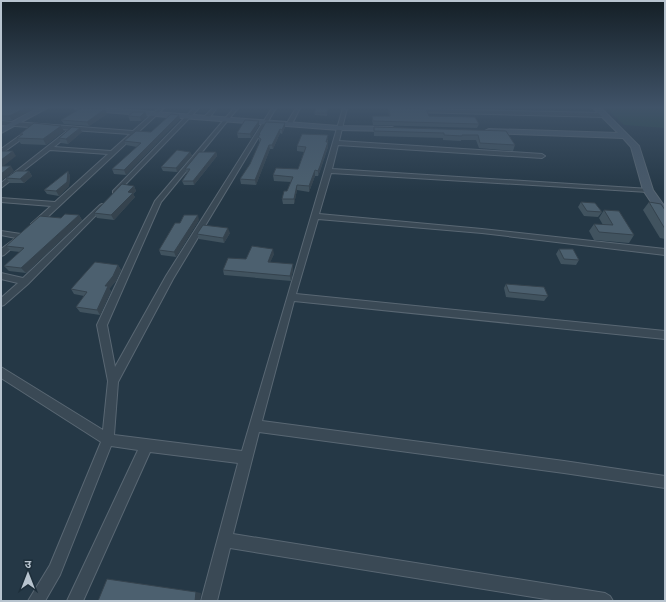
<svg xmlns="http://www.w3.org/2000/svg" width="666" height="602" viewBox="0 0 666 602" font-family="'Golos Text','Noto Sans Devanagari',sans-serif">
	<rect width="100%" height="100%" fill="#253846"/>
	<!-- green -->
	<path fill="#274746" d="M606 108H665V128L624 125Z"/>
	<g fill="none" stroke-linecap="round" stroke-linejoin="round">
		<!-- street casing -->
		<g stroke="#596773" stroke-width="2">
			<path id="street" d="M159 108H164L38 226H32L31 224 51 206 1 202V198L55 202 108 154 50 150 1 188V183L67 131 72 132 54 147 111 151 130 134 1 125V121L133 131Z
				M194 108H199L117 193H113V191Z
				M213 108H217L209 118H205V116Z
				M234 108H238L161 202 107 325 115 367 166 276 272 108H276L173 279 118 382 114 435 242 451 343 108H347L339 141 542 154 545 156 542 158 338 145 332 169 650 189 651 190 648 192 331 173 319 214 482 229 665 249V255L482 233 318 219 296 294 665 331V339L294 301 262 421 564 461 665 476V488L564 473 259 432 233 534 605 593 610 596 613 601H558L230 548 217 601H201L238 463 150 452 83 601H67L138 450 111 446 60 575 45 601H28L50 565 101 442 1 378V367L103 430 108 381 97 325 155 201Z
				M296 108H300L292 124H288L287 123Z
				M416 109 604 113 607 115 604 117 414 112V110Z
				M25 132 30 133 1 154V149Z
				M102 204 104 205V207L28 284 4 305 1 306V298L18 283 1 279V273L23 278 100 205Z
				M1 231 21 234 25 236 24 238H18L20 240 19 242 4 255 1 256V249L16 238 1 235Z"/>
		</g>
		<!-- secondary casing -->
		<g stroke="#596773" stroke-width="2">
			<path id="secondary" d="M38 108H47L1 133V128Z
				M74 108H103L339 126 392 127 396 129 392 131 339 130 78 110Z
				M593 108H601L639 146 653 190 665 207V218L661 217 643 190 631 147 623 138 489 133 485 131 489 129 618 133Z"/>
		</g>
		<!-- street -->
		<use href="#street" fill="#3a4955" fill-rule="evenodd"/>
		<!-- secondary -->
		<use href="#secondary" fill="#485969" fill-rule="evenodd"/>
	</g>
	<!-- wall -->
	<path fill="#41535f" d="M1 108H37L12 120H1Z
		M328 108 327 116 315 115 314 113Z
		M388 108H403L429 116 479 124 477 128 373 125 372 120V116H389Z
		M105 109 107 114 89 126 64 124 61 120Z
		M145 112 147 117 141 121H130L128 116Z
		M180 119 126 175 114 174 112 169 137 147 126 145 124 141 151 132Z
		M285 123V127L282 134 280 133 273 149H270L256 185 241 184 240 179 250 164 260 142H259V134Z
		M259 125 251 138H238L237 133Z
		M61 126 64 131 46 145 21 144 17 138 21 135 20 134Z
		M374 127 506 131 515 145 513 151 479 148 476 140H461V141L443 140V138L374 136Z
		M82 132 68 144 61 143 59 138Z
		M328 140V147L320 171 318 176H315L309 192 297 190 294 204H283L282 199 287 191 291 182 274 181 273 175 298 169 304 152 297 151V146Z
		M190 152 192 156 177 172 163 171 161 167Z
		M216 152 217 156 194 185H184L182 181 187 173 185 169Z
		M29 171 32 176 24 183H10L6 178Z
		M68 171 70 176 69 186 59 196 47 194 44 190Z
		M134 186 136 191 133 194 135 197 114 220 97 218 94 213Z
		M581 202 602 212 598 217 584 216 578 207Z
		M649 202 665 210V239L660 238 643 210Z
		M604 210 634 235 629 243 594 240 589 231 594 224 603 225 599 218Z
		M79 215 82 220 26 273 9 271 4 266 20 252 11 251 6 246Z
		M199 220 176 257 161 255 159 250Z
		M230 233 224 243 199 239 197 234Z
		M559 249 579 260 576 265 561 264 556 254Z
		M274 254 270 262 293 269 291 281 224 275 223 270 246 259Z
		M118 265 121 270 116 281 109 289 111 291 100 315 80 312 76 307 84 296 74 294 71 289Z
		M506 284 548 296 544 301 506 297 504 288Z"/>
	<!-- shaded-wall -->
	<path fill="#35434e" d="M26 108H37L12 120 9 116Z
		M105 109 107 114 89 126 87 122Z
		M145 112 147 117 141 121 140 117Z
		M179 115 180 119 126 175 124 170Z
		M259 121V125L251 138 250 134Z
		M285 123V127L282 134V130Z
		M61 126 64 131 46 145 43 139Z
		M80 128 82 132 68 144 66 139Z
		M280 129V133L273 149 272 145Z
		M328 135 327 144 328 142V147L320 171 318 176V171L326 142Z
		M269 145 270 149 256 185 255 180Z
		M13 151 16 156 1 168V160Z
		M190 152 192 156 177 172 176 168Z
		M216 152 217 156 194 185 193 181Z
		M11 166 14 171 1 181V174Z
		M315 170V176L309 192V186Z
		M29 171 32 176 24 183 20 179Z
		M68 171 70 176 69 186 59 196 56 191Z
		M297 185V190L294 204V199Z
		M134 186 136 191 133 194 135 197 114 220 111 215 128 192Z
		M79 215 82 220 26 273 21 268Z
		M198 215 199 220 176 257 174 252Z
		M228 228 230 233 224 243 223 238Z
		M273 249 274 254 268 267V262Z
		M293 264V269L291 281 290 276Z
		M118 265 121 270 116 281 109 289 111 291 100 315 97 310 105 286Z
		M196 592 201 593 200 601H195Z"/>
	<!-- building -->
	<path fill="#4c606f" stroke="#35434e" d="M1 108H26L9 116H1Z
		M81 108H83L105 109 87 122 61 120Z
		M316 108H328L327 113H314Z
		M389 108H403L426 109 429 116 475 117 479 124 373 121 372 116H390Z
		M133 112H145L140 117 128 116Z
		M171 114 179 115 124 170 112 169 141 143 124 141 136 131 151 132Z
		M245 120 259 121 250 134 237 133Z
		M266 122 285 123 282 130 280 129 272 145H269L255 180 240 179 250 164 261 139 258 137 260 134H259Z
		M34 123 61 126 43 139 17 138 23 134H20Z
		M72 127 80 128 66 139 59 138Z
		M374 127 506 131 515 145 480 143 478 135H462V136L444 135V133L374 131Z
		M302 134 328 135 326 142H328L320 166 318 171 315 170 309 186 297 185 294 199H282L284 191H287L293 177 273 175 276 168 298 169 306 147 297 146Z
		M177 150 190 152 176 168 161 167Z
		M1 151H13L1 160Z
		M199 152H216L193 181H182L190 169H185Z
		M1 166H11L1 174Z
		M16 171H29L20 179 6 178Z
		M68 171 67 182 56 191 44 190Z
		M122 184 134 186 128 192 133 193 111 215 94 213Z
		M581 202 595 203 602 212 587 211Z
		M649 202 661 204 665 210V229Z
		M604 210 619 211 634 235 599 232 594 224 613 225Z
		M65 214 79 215 21 268 4 266 24 248 6 246 40 216 61 218Z
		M184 215H198L174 252 159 250 175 223H180Z
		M203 225 228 228 223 238 197 234Z
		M252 246 273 249 268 262 293 264 290 276 223 270 228 258 246 259Z
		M559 249H573L579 260 564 259Z
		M95 262 118 265 113 276 105 286H108L97 310 76 307 87 292 71 289Z
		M506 284 544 287 548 296 509 292Z
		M107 579 196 592 195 601H98Z"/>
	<!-- sky -->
	<linearGradient id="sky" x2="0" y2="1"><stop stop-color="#141f26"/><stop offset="0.56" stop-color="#405368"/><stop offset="1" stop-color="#405368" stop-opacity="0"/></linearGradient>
	<rect width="666" height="192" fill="url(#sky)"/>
	<!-- border -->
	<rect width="666" height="602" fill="none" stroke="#b8c4cf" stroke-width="4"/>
	<!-- north arrow -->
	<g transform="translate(28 574)" stroke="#1e2f3b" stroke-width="3" paint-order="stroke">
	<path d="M0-3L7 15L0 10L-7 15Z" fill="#b8c4cf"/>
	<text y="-6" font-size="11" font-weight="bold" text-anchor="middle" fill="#b8c4cf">उ</text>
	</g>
</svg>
